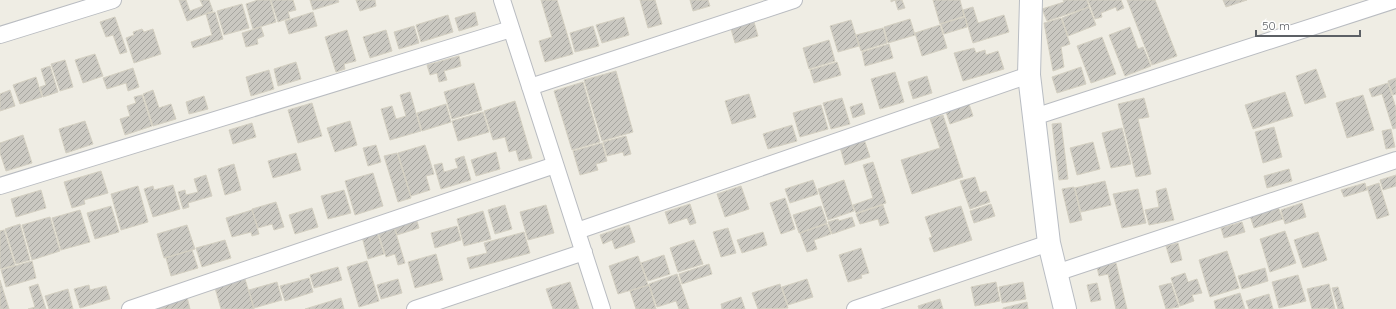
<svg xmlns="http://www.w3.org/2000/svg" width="1396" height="309" viewBox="0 0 1396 309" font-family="Quicksand,sans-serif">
	<defs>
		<pattern id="building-hatch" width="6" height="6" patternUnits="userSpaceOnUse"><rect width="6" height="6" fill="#cac8c1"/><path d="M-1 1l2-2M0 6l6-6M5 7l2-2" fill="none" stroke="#a7a6a0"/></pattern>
	</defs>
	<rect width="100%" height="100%" fill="#efede4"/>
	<!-- building -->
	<path fill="url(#building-hatch)" stroke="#d4d0c2" d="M179 0H186L190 11 203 6 200 0H209L213 11 187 21Z
		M258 0H270L276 22 253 29 246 4Z
		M271 0H293L296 10 288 12 290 18 278 22Z
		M310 0H338L339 2 313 10Z
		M356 0H375L376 6 360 11Z
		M541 0H557L573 54 545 62 539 41 552 37Z
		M640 0H655L662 24 648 28Z
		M690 0H708L710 6 693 11Z
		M891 0H902L905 8 898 10 895 0 891 2Z
		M933 0H960L964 16 940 24Z
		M1063 0H1087L1089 7 1047 21 1042 9 1064 2Z
		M1088 0H1121L1124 8 1117 11 1116 7 1101 13 1102 17 1095 19Z
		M1127 0H1155L1177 56 1152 65Z
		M1223 0H1247L1226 7Z
		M242 4 249 28 224 35 217 11Z
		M973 7 978 23 1004 15 1009 32 973 43 963 10Z
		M1089 7 1096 25 1068 36 1062 18Z
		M215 12 223 39 193 48 191 42 212 35 206 14Z
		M313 12 317 26 289 34 285 21Z
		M475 12 478 25 459 31 455 18Z
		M448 15 453 32 421 42 416 25Z
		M115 17 127 52 120 54 113 35 106 37 100 22Z
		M624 17 629 35 602 43 596 25Z
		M965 17 967 27 944 34 941 24Z
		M1061 18 1070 44 1061 47 1064 67 1053 71 1044 23Z
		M910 19 915 35 888 43 884 27Z
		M851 20 859 46 838 52 830 26Z
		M754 22 758 36 735 43 731 29Z
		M940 25 947 48 922 56 915 33Z
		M414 26 419 43 399 49 394 32Z
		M593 26 599 46 575 52 570 33Z
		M261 27 264 36 257 39 258 44 246 47 242 33Z
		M1130 27 1138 49 1143 47 1151 66 1125 76 1109 35Z
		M883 28 887 43 861 51 856 35Z
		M142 29 144 32 153 29 161 54 134 63 126 38 134 35 133 32Z
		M347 30 356 61 344 64 345 69 336 72 325 37Z
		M386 30 392 51 370 58 363 37Z
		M1102 37 1116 74 1091 83 1077 46Z
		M829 40 835 61 809 69 803 48Z
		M889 44 893 58 865 66 862 52Z
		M974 48 976 53 985 50 986 55 998 51 1004 69 963 81 954 53Z
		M95 54 103 76 83 83 75 60Z
		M459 56 461 66 444 71 447 80 439 82 437 73 430 75 427 65Z
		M65 60 73 87 60 91 51 64Z
		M296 62 301 79 278 86 274 69Z
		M837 62 841 75 814 83 810 70Z
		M50 66 58 92 43 97 40 87 46 85 41 69Z
		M1081 67 1086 84 1057 93 1052 77Z
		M133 68 139 87 128 91 126 83 107 89 103 78Z
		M1316 69 1326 97 1305 104 1296 76Z
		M269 70 274 89 251 96 246 77Z
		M616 71 633 132 602 141 584 80Z
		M895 72 904 102 880 109 871 79Z
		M927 76 932 93 913 99 908 82Z
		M36 77 42 97 20 104 13 85Z
		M1396 78V94L1393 95 1388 81Z
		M583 82 600 142 572 150 554 91Z
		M474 83 482 110 452 119 444 92Z
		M1388 83 1396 108V128L1393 129 1382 94 1372 97 1369 89Z
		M10 90 15 106 0 111V94Z
		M153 90 159 108 171 104 176 119 153 126 143 94Z
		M410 92 421 131 390 140 381 109 392 106 396 119 406 116 400 95Z
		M1285 92 1293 116 1253 129 1245 105Z
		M749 94 756 117 732 124 725 101Z
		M142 95 152 126 125 135 120 119 130 116 127 106 136 103 134 97Z
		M1363 95 1374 130 1347 138 1336 103Z
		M204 96 208 109 189 114 186 102Z
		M842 98 850 124 831 129 823 103Z
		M1144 98 1149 117 1138 119 1151 174 1136 177 1118 104Z
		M515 101 532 158 519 161 516 150 509 152 505 137 493 140 484 111Z
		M312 103 322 136 298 143 288 110Z
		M862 103 865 114 853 118 850 107Z
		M446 104 451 122 422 131 417 113Z
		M969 104 973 116 950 124 946 112Z
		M821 105 828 129 800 137 793 113Z
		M483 112 489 132 458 141 452 121Z
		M943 115 963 177 912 194 901 160 940 148 930 119Z
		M85 121 93 144 66 153 59 129Z
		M350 121 357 145 335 152 327 128Z
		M252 123 256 137 233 144 229 130Z
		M1061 123 1068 179 1059 180 1052 124Z
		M792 125 797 141 768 149 763 134Z
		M1274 127 1282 157 1263 163 1255 132Z
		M1122 128 1131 164 1111 168 1102 133Z
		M1391 129 1395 147 1386 149 1382 131Z
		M23 135 32 163 6 171 0 153V143Z
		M626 136 631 154 624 156 623 152 607 156 603 142Z
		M864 139 870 157 845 165 840 147Z
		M1093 142 1100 169 1077 175 1070 148Z
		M602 143 607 161 596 164 598 170 580 175 573 151Z
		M376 145 381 162 368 166 363 148Z
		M425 145 434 174 426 176 430 190 411 196 398 153Z
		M496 152 500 169 476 176 471 160Z
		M296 153 301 170 273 178 268 161Z
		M397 153 411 198 398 202 384 156Z
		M464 156 471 180 441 189 434 165 442 163 444 172 458 168 455 159Z
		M873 162 886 203 856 213 853 205 873 198 863 165Z
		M234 164 241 190 225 195 218 169Z
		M1289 169 1292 181 1267 188 1264 176Z
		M101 171 108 193 84 200 85 204 72 208 64 182Z
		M373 173 383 206 355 215 345 181Z
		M206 175 212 196 188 203 189 207 183 209 178 192 185 190 186 195 198 192 194 179Z
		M1396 175V186L1383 190 1380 180Z
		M975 177 980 193 986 191 990 202 970 209 960 181Z
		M813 180 818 194 790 203 785 189Z
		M844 180 854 211 828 220 818 189Z
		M1105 181 1111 205 1081 212 1075 188Z
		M1365 183 1367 190 1344 197 1341 190Z
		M1379 183 1389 215 1377 219 1367 187Z
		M173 185 180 209 153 217 144 189 153 186 154 190Z
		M138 186 148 222 121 230 111 194Z
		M741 186 749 209 725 217 717 194Z
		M1074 187 1082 220 1070 223 1062 189Z
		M1166 188 1174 220 1149 225 1145 210 1159 207 1156 191Z
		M1138 189 1146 223 1122 228 1113 194Z
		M41 190 46 208 16 217 11 199Z
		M344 190 351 213 328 219 321 196Z
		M785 198 795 229 781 234 770 203Z
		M276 202 284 227 274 230 272 224 258 228 252 209Z
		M1302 203 1306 217 1285 224 1281 210Z
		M690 204 696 223 690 225 687 218 669 224 665 212Z
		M991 204 995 216 974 223 970 211Z
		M505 205 512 229 495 234 488 210Z
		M546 205 554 233 528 240 520 212Z
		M883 205 889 223 880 226 878 219 860 224 856 214Z
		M111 206 119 232 95 239 87 213Z
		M821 206 827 223 799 233 793 215Z
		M961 206 972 240 934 252 929 238 932 237 925 217Z
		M1278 207 1283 219 1254 228 1250 216Z
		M312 208 318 227 295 234 289 215Z
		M80 210 90 242 61 250 52 218Z
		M252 210 259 234 252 236 251 232 232 237 226 218Z
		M483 211 491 239 464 246 457 219Z
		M50 217 60 251 32 260 22 225Z
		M852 217 855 226 832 234 828 222 838 219 839 221Z
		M416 218 419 228 397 235 394 225Z
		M1242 222 1245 232 1224 238 1221 228Z
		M20 224 30 260 16 264 5 229Z
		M827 224 831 234 814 240 817 249 807 252 800 233Z
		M187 225 195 249 164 258 157 234Z
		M629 225 635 242 615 249 612 240 603 244 600 235Z
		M457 226 461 240 435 248 431 233Z
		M394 227 405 263 398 265 395 254 386 257 378 232Z
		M728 228 736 253 721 257 713 232Z
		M4 230 15 265 0 269V231Z
		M1285 231 1296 263 1270 272 1260 239Z
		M377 232 384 254 368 259 362 237Z
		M524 232 530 253 470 269 467 258 487 253 484 243Z
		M763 232 767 245 742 253 737 240Z
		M1318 232 1327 260 1303 268 1294 240Z
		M225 240 231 258 202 267 196 248Z
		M694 240 703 264 678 272 670 248Z
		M1178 243 1182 260 1171 263 1166 246Z
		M861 248 869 273 861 275 862 278 848 282 839 255Z
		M192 250 198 268 171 276 166 258Z
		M1227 251 1239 288 1210 297 1199 260Z
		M436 254 443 280 415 288 408 262Z
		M664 255 670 274 648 281 641 263Z
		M638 256 648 285 618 294 609 266Z
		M32 261 36 278 6 287 1 270Z
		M367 261 379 301 359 307 347 267Z
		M1116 263 1127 309H1116L1108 274 1099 276 1097 267Z
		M709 264 712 274 682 284 679 274Z
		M338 267 342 280 314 288 310 275Z
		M1265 268 1268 281 1242 289 1238 276Z
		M1185 273 1188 282 1197 279 1202 293 1192 295 1194 301 1180 306 1171 278Z
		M677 274 689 309H679L676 301 657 307 649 284Z
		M1298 275 1306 301 1279 308 1272 282Z
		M309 278 313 292 285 301 280 286Z
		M245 279 254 309H221L215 288Z
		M398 279 402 293 381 299 377 285Z
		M807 279 813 297 788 305 782 287Z
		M0 280 9 309H0Z
		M277 282 282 300 254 308 249 290Z
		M570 282 579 309H553L546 289Z
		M996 282 1000 301 975 306 971 287Z
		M1023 282 1026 299 1002 303 999 287Z
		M1097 283 1101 300 1091 302 1087 285Z
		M1171 283 1179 307 1166 309 1159 286Z
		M38 284 46 309H28L35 307 29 287Z
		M780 284 788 308 758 309 752 293Z
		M1329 284 1335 309H1328V308L1312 309 1307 289Z
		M89 285 90 290 106 286 110 299 80 308 74 289Z
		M649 285 656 309H636L630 291Z
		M1338 287 1344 309H1338L1332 288Z
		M68 289 73 309H49L45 296Z
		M1240 293 1245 309H1216L1214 301Z
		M1269 294 1273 309H1249L1246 301Z
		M187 297 190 309H154Z
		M741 297 745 309H722L721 304Z
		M341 298 344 309H305Z
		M940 299 943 309H919L918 306Z
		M1027 302 1028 309H1003V308Z"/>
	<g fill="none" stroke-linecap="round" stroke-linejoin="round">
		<!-- street casing -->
		<g stroke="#b9bcc1" stroke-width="18">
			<path id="street" d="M502 0 602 309
				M0 35 113 0
				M530 87 794 0
				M1034 117 1395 0
				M0 186 511 29
				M577 231 1029 75
				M1056 273 1396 160
				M130 309 555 165
				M415 309 584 252
				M855 309 1049 243"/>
		</g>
		<!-- secondary casing -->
		<g stroke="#b9bdc3" stroke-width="24">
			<path id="secondary" d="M1031 0 1029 75 1049 243 1065 309"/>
		</g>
		<!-- street -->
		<use href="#street" stroke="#fff" stroke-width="16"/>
		<!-- secondary -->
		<use href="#secondary" stroke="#fff" stroke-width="22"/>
	</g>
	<!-- scale -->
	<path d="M1256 30v6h104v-6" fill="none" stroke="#5c6065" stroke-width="2"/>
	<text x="1262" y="30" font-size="12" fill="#5c6065" stroke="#ffffff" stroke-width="3" paint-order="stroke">50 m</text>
</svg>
